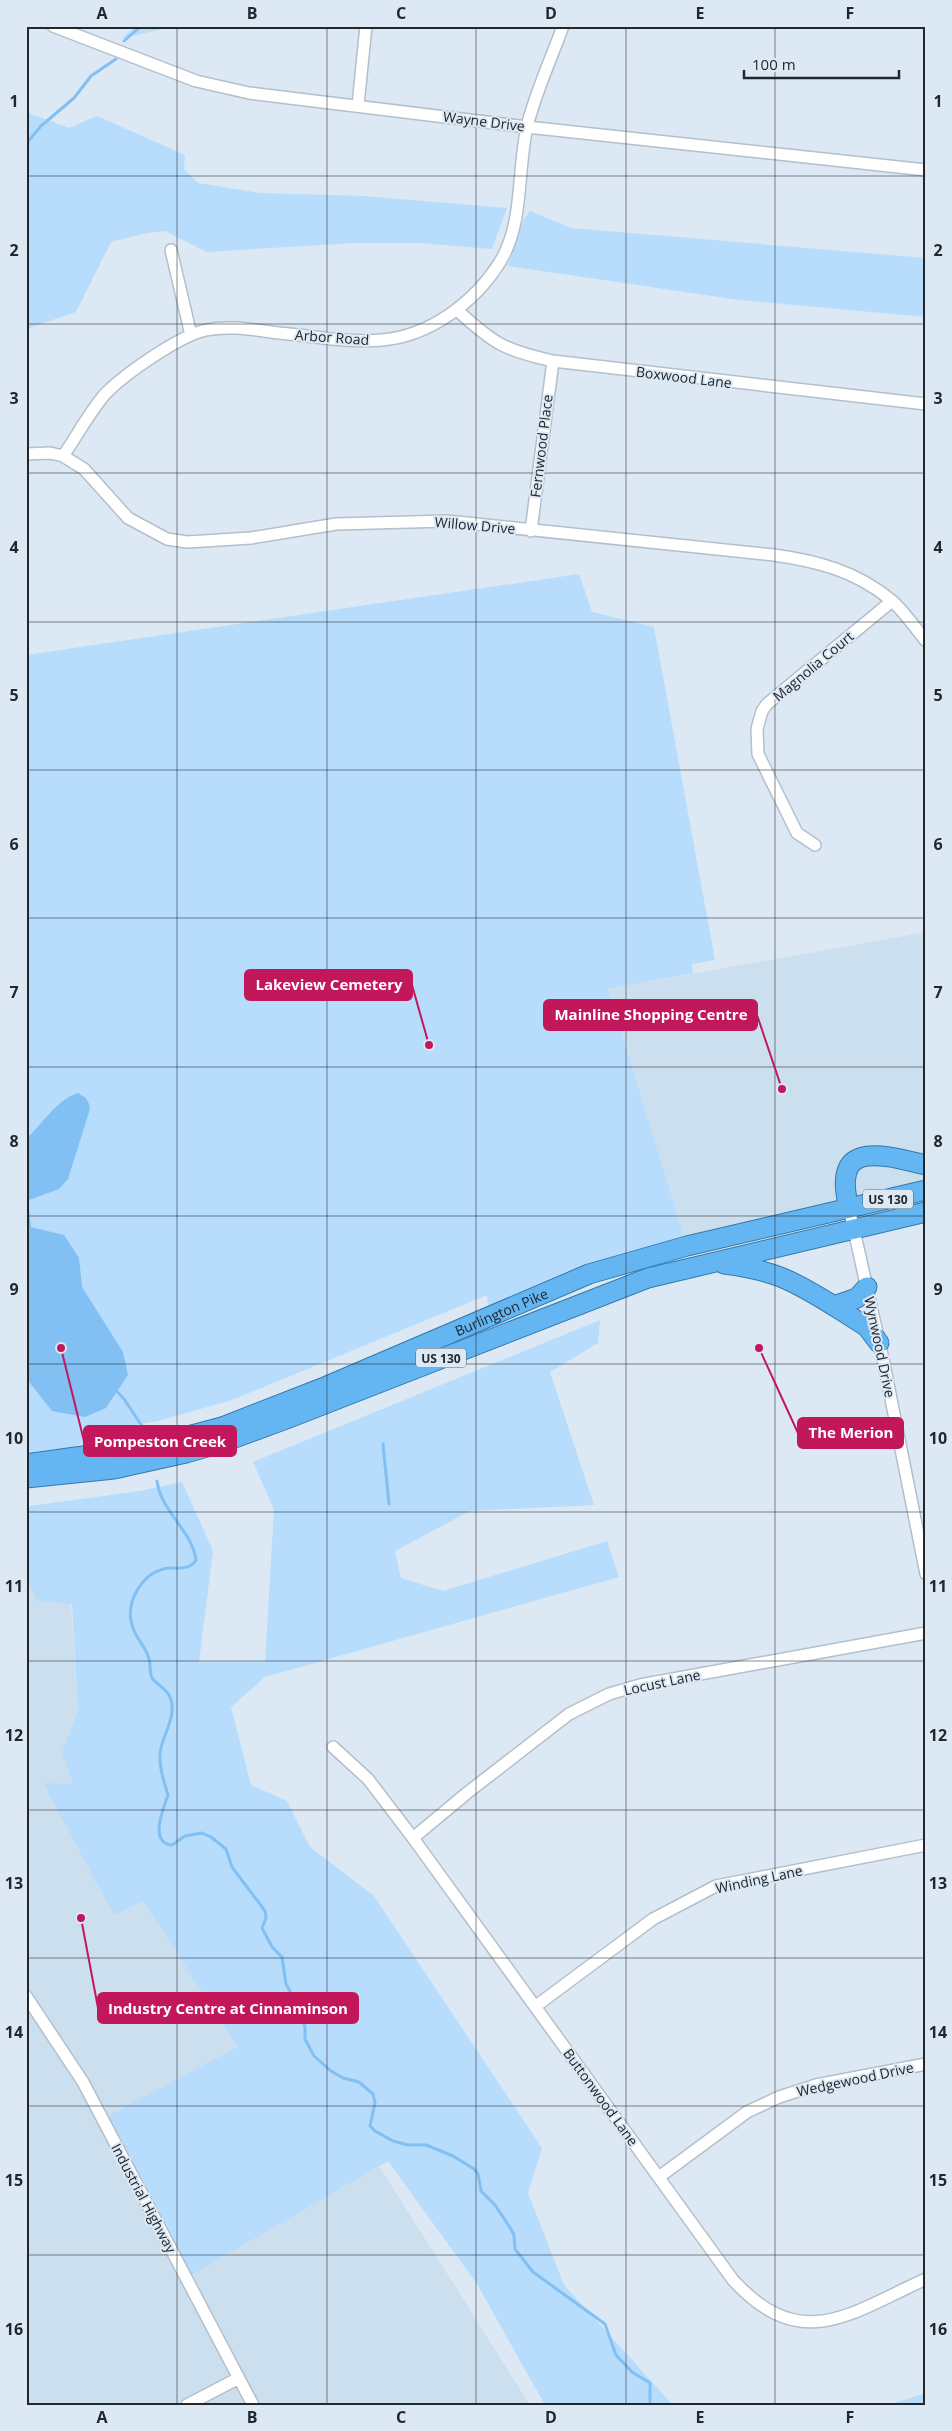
<svg xmlns="http://www.w3.org/2000/svg" width="952" height="2431" viewBox="0 0 952 2431" font-family="'Open Sans',sans-serif">
	<rect width="100%" height="100%" fill="#dce9f4"/>
	<!-- built -->
	<path fill="#ccdfef" d="M926 932V1190L687 1246 608 989Z
		M26 1542 71 1604 78 1711 65 1745V1760L73 1785 65 1784 129 1907 143 1900 232 2038 340 2104 530 2405H26Z"/>
	<!-- green -->
	<path fill="#b7dcfc" d="M136 26H173L121 39Z
		M26 112 69 128 97 116 185 155 184 169 198 183 260 193 363 196 507 208 492 249 420 243H354L207 252 165 231 147 233 111 242 76 312 26 329Z
		M530 211 571 228 926 258V317L739 300 508 266 524 219Z
		M579 574 592 612 654 627 715 960 692 964 693 973 608 989 687 1246 489 1316 487 1295 232 1400 158 1421 111 1429 101 1435 34 1464H26V655Z
		M600 1320 598 1343 550 1372 594 1505 470 1511 395 1551 401 1578 443 1591 607 1541 619 1577 265 1677 231 1707 251 1785 287 1801 310 1847 374 1896 542 2148 528 2193 564 2285 673 2405H545L477 2284 388 2161 189 2276 106 2117 238 2047 143 1901 114 1915 43 1783 73 1784 62 1752 78 1711 72 1604 37 1601 26 1576V1518L30 1506 140 1491 182 1482 213 1551 199 1662H265L274 1510 253 1462Z
		M926 2393V2405H888Z"/>
	<!-- water -->
	<path fill="#82c0f3" d="M78 1093 86 1098 90 1106 89 1112 68 1179 59 1189 26 1201V1139C43 1124 56 1100 78 1093Z
		M26 1226 64 1235 79 1258 82 1287 123 1352 128 1375 106 1408 85 1417 52 1411 26 1378Z"/>
	<g fill="none" stroke-linecap="round" stroke-linejoin="round">
		<!-- stream -->
		<path stroke="#82c0f3" stroke-width="3" d="M124 41 141 26
			M26 144 41 126 74 98 91 76 116 59
			M26 1196 30 1231
			M114 1388 124 1399 146 1432
			M383 1444 389 1504
			M157 1481C161 1512 192 1530 196 1560 190 1570 179 1568 169 1568 143 1571 125 1601 132 1625 135 1638 146 1646 149 1659 151 1665 149 1671 152 1678 157 1685 166 1688 170 1697 178 1715 162 1736 160 1753 159 1767 164 1782 168 1795 164 1807 148 1843 172 1845L185 1836 202 1833 211 1837 226 1849 232 1867 265 1911 266 1918 262 1928 272 1947 282 1957 286 1984 298 2006 305 2027V2039L314 2056 331 2071 343 2078 359 2082 373 2094 375 2103 370 2126 375 2131 393 2141 408 2145H426L453 2156 474 2169 478 2174 481 2191 495 2205 511 2229 514 2235 515 2249 533 2272 605 2324 616 2355 632 2372 650 2383V2405"/>
		<!-- minor casing -->
		<g stroke="#b3bfca" stroke-width="14">
			<path id="minor" d="M53 26 196 81 249 93 527 127 926 170
				M358 105 366 26
				M171 250 191 335
				M457 310C494 344 504 350 553 361L926 404
				M26 454 50 453 63 456 84 469 128 518 167 539 187 542 251 538 336 524 447 521 774 555C817 561 856 571 891 600 904 611 915 628 926 641
				M63 456C77 436 90 411 106 393 126 373 179 336 206 330 230 325 255 330 279 333 313 336 348 343 382 340 430 336 475 302 500 262 524 223 517 171 527 127 534 96 552 57 563 26
				M531 531 553 361
				M815 845 797 833 758 754 757 729 762 711 767 704 892 601
				M849 1208 884 1364 926 1574
				M333 1747 368 1779 413 1838 733 2280C802 2355 850 2313 926 2279
				M413 1838 467 1793 569 1714 609 1694 640 1685 926 1633
				M26 1996 83 2082 253 2405
				M536 2006 653 1919 716 1886 926 1845
				M659 2177 747 2112 779 2097 816 2085 926 2064
				M187 2405 239 2378"/>
		</g>
		<!-- trunk casing -->
		<g stroke="#3478aa" stroke-width="21">
			<g id="trunk">
				<path d="M849 1208C831 1138 883 1155 926 1165"/>
				<path d="M724 1264C773 1270 792 1280 834 1306L857 1298 867 1287"/>
				<path d="M834 1306 867 1327 879 1343"/>
				<path id="s1" d="M26 1464 147 1447 222 1427 327 1386 589 1274 687 1246 926 1190"/>
				<path d="M26 1478 114 1469 186 1453 221 1443 289 1418 648 1278 926 1212"/>
			</g>
		</g>
		<!-- minor -->
		<use href="#minor" stroke="#fff" stroke-width="11"/>
		<!-- trunk -->
		<use href="#trunk" stroke="#64b6f2" stroke-width="19"/>
	</g>
	<!-- grid -->
	<path fill="none" stroke="#22272b" stroke-width="1" stroke-opacity="0.55" d="M177 26V2405M327 26V2405M476 26V2405M626 26V2405M775 26V2405M26 176H926M26 324H926M26 473H926M26 622H926M26 770H926M26 918H926M26 1067H926M26 1216H926M26 1364H926M26 1512H926M26 1661H926M26 1810H926M26 1958H926M26 2106H926M26 2255H926"/>
	<g text-anchor="middle" dominant-baseline="central" stroke-width="4" stroke-linejoin="round" paint-order="stroke">
		<!-- shield labels -->
		<g fill="#dce9f4" stroke="#5a6167" stroke-width="1">
			<rect x="863" y="1189.5" width="50" height="19" rx="4"/>
			<rect x="416" y="1348.5" width="50" height="19" rx="4"/>
		</g>
		<g font-size="12" font-weight="bold" fill="#22272b">
			<text x="888" y="1199">US 130</text>
			<text x="441" y="1358">US 130</text>
		</g>
		<!-- street labels -->
		<g font-size="14" fill="#22272b" stroke="#dce9f4">
			<text transform="translate(484 121) rotate(7)">Wayne Drive</text>
			<text transform="translate(332 337) rotate(4)">Arbor Road</text>
			<text transform="translate(684 377) rotate(7)">Boxwood Lane</text>
			<text transform="translate(541 446) rotate(-83)">Fernwood Place</text>
			<text transform="translate(475 525) rotate(5)">Willow Drive</text>
			<text transform="translate(813 666) rotate(-40)">Magnolia Court</text>
			<text stroke="none"><textPath href="#s1" startOffset="502">Burlington Pike</textPath></text>
			<text transform="translate(880 1347) rotate(78)">Wynwood Drive</text>
			<text transform="translate(662 1682) rotate(-12)">Locust Lane</text>
			<text transform="translate(759 1879) rotate(-12)">Winding Lane</text>
			<text transform="translate(855 2079) rotate(-12)">Wedgewood Drive</text>
			<text transform="translate(601 2097) rotate(54)">Buttonwood Lane</text>
			<text transform="translate(144 2198) rotate(62)">Industrial Highway</text>
		</g>
	</g>
	<!-- callouts -->
	<path fill="none" stroke="#c2185b" stroke-width="2" d="M429 1045L412 985M782 1089L757 1015M759 1348L798 1433M61 1348L84 1441M81 1918L98 2008"/>
	<g fill="#c2185b" stroke="#dce9f4" stroke-width="2">
		<circle cx="429" cy="1045" r="5"/>
		<circle cx="782" cy="1089" r="5"/>
		<circle cx="759" cy="1348" r="5"/>
		<circle cx="61" cy="1348" r="5"/>
		<circle cx="81" cy="1918" r="5"/>
	</g>
	<g fill="#c2185b" stroke="#c2185b" stroke-width="2">
		<rect x="245" y="970" width="167" height="30" rx="5"/>
		<rect x="544" y="1000" width="213" height="30" rx="5"/>
		<rect x="798" y="1418" width="105" height="30" rx="5"/>
		<rect x="84" y="1426" width="152" height="30" rx="5"/>
		<rect x="98" y="1993" width="260" height="30" rx="5"/>
	</g>
	<g font-size="15" text-anchor="middle" font-weight="bold" fill="#fff">
		<text x="329" y="990">Lakeview Cemetery</text>
		<text x="651" y="1020">Mainline Shopping Centre</text>
		<text x="851" y="1438">The Merion</text>
		<text x="160" y="1447">Pompeston Creek</text>
		<text x="228" y="2014">Industry Centre at Cinnaminson</text>
	</g>
	<!-- border -->
	<rect width="952" height="2431" fill="none" stroke="#dce9f4" stroke-width="55"/>
	<!-- scale -->
	<path d="M744 70v8h155v-8" fill="none" stroke="#22272b" stroke-width="2.5"/>
	<text x="752" y="70" font-size="15" fill="#22272b" stroke="#dce9f4" stroke-width="4" paint-order="stroke">100 m</text>
	<rect x="28" y="28" width="896" height="2376" fill="none" stroke="#22272b" stroke-width="2"/>
	<g font-size="16" text-anchor="middle" font-weight="bold" fill="#22272b">
		<text x="102" y="19">A</text>
		<text x="252" y="19">B</text>
		<text x="401" y="19">C</text>
		<text x="551" y="19">D</text>
		<text x="700" y="19">E</text>
		<text x="850" y="19">F</text>
		<text x="14" y="107">1</text>
		<text x="938" y="107">1</text>
		<text x="14" y="256">2</text>
		<text x="938" y="256">2</text>
		<text x="14" y="404">3</text>
		<text x="938" y="404">3</text>
		<text x="14" y="553">4</text>
		<text x="938" y="553">4</text>
		<text x="14" y="701">5</text>
		<text x="938" y="701">5</text>
		<text x="14" y="850">6</text>
		<text x="938" y="850">6</text>
		<text x="14" y="998">7</text>
		<text x="938" y="998">7</text>
		<text x="14" y="1147">8</text>
		<text x="938" y="1147">8</text>
		<text x="14" y="1295">9</text>
		<text x="938" y="1295">9</text>
		<text x="14" y="1444">10</text>
		<text x="938" y="1444">10</text>
		<text x="14" y="1592">11</text>
		<text x="938" y="1592">11</text>
		<text x="14" y="1741">12</text>
		<text x="938" y="1741">12</text>
		<text x="14" y="1889">13</text>
		<text x="938" y="1889">13</text>
		<text x="14" y="2038">14</text>
		<text x="938" y="2038">14</text>
		<text x="14" y="2186">15</text>
		<text x="938" y="2186">15</text>
		<text x="14" y="2335">16</text>
		<text x="938" y="2335">16</text>
		<text x="102" y="2423">A</text>
		<text x="252" y="2423">B</text>
		<text x="401" y="2423">C</text>
		<text x="551" y="2423">D</text>
		<text x="700" y="2423">E</text>
		<text x="850" y="2423">F</text>
	</g>
</svg>
